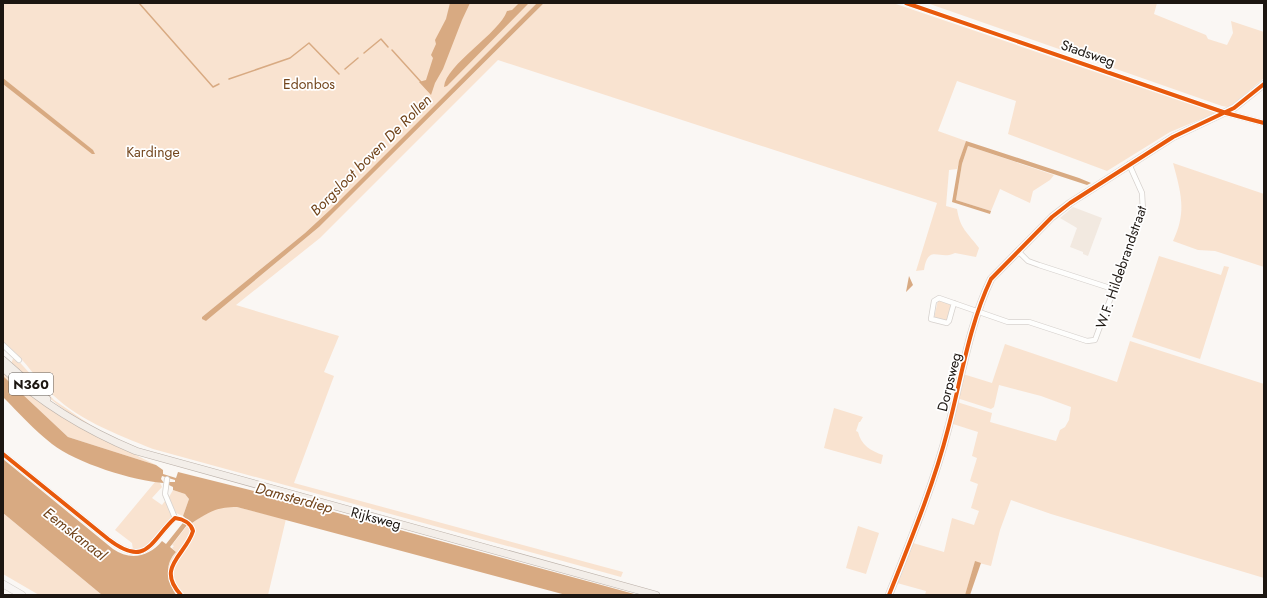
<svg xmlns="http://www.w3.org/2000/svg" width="1267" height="598" viewBox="0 0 1267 598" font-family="Jost,sans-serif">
	<rect width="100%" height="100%" fill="#faf7f4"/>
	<!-- built -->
	<path fill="#f2e9e0" d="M1073 207 1102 218 1088 256 1083 254V252L1070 247 1077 228 1060 218Z"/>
	<!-- green -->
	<path fill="#f9e3d0" d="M3 3H526L497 33 529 3H537L331 209 305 233 202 317 206 321 319 227 544 3H893L1216 113 1170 132 1107 171 1008 134 1016 101 957 81 938 131 966 141 957 169 949 170 946 206 957 209C960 229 968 233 979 248L976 257 955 253C940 261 928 243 924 270L916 271 937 203 498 60 320 238 236 305 339 336 324 372 334 376 294 483 623 572 621 577 153 449C116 434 75 419 47 389 32 374 21 354 3 343Z
		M927 3H1157L1154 14 1206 35 1208 39 1227 45 1233 33 1231 21 1264 32V78L1232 105 1228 107 1222 106Z
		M968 146 1054 175 1050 180 1033 191 1030 203 1000 189 991 211 956 200 962 164Z
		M1173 163 1264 194V267L1215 251 1198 250 1173 241C1187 212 1181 193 1173 163Z
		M1159 256 1221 275 1224 266 1229 267 1200 359 1132 337Z
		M938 300 952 305 947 321 934 318Z
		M1130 341 1264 384V578L1051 514 1011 500 1000 530 991 566 975 562 965 595H925L926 591 897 583 913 543 944 552 952 518 974 525 979 511 971 508 978 484 970 481 977 458 972 456 978 432 953 424 957 402 992 413 990 422 1056 441 1060 430 1065 427 1069 420 1071 407 1041 396 999 385 994 407 991 409 960 399 958 398 963 374 992 383 1005 344 1117 382Z
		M14 356 54 400 89 424 86 425C57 406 36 387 11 364Z
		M3 371 56 412 77 426 156 465 68 437 3 376Z
		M834 408 863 417 860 422H859L856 431 858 432C861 445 871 451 883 455L881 464 824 448Z
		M155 482 160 483 162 487 152 498 162 505 165 501 166 502 172 513V518L148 546 133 550 132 543 115 530Z
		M173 490 185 494 189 499 183 516 176 513 169 497Z
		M220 507H237L286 519 268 595H176C167 580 164 566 176 552L172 548 174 546 172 545 190 522 192 523 211 510Z
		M3 513 102 595H39L3 574Z
		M858 526 879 533 866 574 846 568Z"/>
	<!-- water -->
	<path fill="#d8aa82" d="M450 3H470L462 20 443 69 435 83 431 95 419 82 426 80 433 58 431 55 436 44 435 40 446 19Z
		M519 3H529L447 86 444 87C446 64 499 34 507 11L512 10Z
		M537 3H544L319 227 206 321 202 319V317L305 233 331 209Z
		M3 78 93 150 95 154H92L3 84Z
		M966 141 1079 178 1091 183 1087 185 968 146 962 164 956 200 991 211 990 214 952 202 959 161Z
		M909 276 913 285 906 292Z
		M3 376 68 437 156 465 163 470V474L176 478 178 472 290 500 638 595H566L237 507C216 507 209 512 192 523L190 521 170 547 176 552C164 565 167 580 176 595H102L3 513V459L113 549C130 561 149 557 162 541L166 544 186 519 183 516 189 499 185 494 173 490V487L167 484V482H175V480L162 476 161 479 164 483C134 481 76 463 52 444 34 430 19 413 3 397Z
		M975 561 981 563 970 595H965Z"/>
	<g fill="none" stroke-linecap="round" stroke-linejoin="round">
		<!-- stream -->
		<path stroke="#d8aa82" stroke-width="1.5" d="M139 3 213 87 219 84
			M392 50 421 82
			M364 53 381 39 388 47
			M345 69 358 58
			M229 79 290 58 309 43 339 74"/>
		<!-- street casing -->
		<g stroke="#d6d1cd" stroke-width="6">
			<path id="street" d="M1226 113 1264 123
				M1018 251 1028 261 1039 265 1113 289
				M954 303 949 321 947 323 931 319 934 301 939 298 1008 322H1029L1087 341 1095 340 1143 211 1142 193 1129 164
				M3 345 19 360
				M3 454 108 539C147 569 150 541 175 518L165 494 167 479"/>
		</g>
		<!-- secondary casing -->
		<g stroke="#d6d1cd" stroke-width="8">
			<path id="secondary" d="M3 584 22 595
				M889 595C910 542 934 484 948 429 961 380 969 325 991 279L1052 217 1070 203 1173 137 1234 108 1264 84"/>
		</g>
		<!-- primary casing -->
		<g stroke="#bcb2aa" stroke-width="8">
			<path id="primary" d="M3 360 47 399
				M3 368C42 404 88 431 136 451L656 595"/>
		</g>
		<!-- street -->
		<use href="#street" stroke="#fefefd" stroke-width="4.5"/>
		<!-- secondary -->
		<use href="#secondary" stroke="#f8f5f3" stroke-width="7"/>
		<!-- primary -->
		<use href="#primary" stroke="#f3eee9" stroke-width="7"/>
		<!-- cycleway casing -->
		<g stroke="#fff" stroke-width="6">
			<path id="cycleway" d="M906 3 1226 113 1264 123
				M3 454 108 539C147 569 150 541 175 518
				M175 518C183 519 191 523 193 531 186 555 155 567 181 595
				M889 595C910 542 934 484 948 429 961 380 969 325 991 279L1052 217 1070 203 1173 137 1234 108 1264 84"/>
		</g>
		<!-- cycleway -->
		<use href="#cycleway" stroke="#e8590c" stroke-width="4"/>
	</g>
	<g text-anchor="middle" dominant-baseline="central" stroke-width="3.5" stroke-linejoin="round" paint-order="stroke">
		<!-- shield labels -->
		<rect fill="#fff" stroke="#605c58" stroke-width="1" x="9" y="373" width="44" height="22" rx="3"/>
		<g font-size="13" font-weight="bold" fill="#1c1611">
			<text x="31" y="384">N360</text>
		</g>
		<!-- street labels -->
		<g font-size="14" fill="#1c1611" stroke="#fff">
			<text transform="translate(1088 53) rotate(19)">Stadsweg</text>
			<text transform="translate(1121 267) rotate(-71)">W.F. Hildebrandstraat</text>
			<text transform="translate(949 382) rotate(-76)">Dorpsweg</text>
			<text transform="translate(376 518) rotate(15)">Rijksweg</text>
		</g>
		<!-- park labels -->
		<g font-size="14" fill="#72451c" stroke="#fff">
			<text x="309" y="84">Edonbos</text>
			<text x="153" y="152">Kardinge</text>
		</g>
		<!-- water labels -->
		<g font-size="15" font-style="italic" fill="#71441b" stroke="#fff">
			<text transform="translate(371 155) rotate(-45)">Borgsloot boven De Rollen</text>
			<text transform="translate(294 498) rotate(15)">Damsterdiep</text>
			<text transform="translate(75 534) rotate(38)">Eemskanaal</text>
		</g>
	</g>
	<!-- border -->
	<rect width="1267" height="598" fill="none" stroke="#1c1611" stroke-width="8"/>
</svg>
